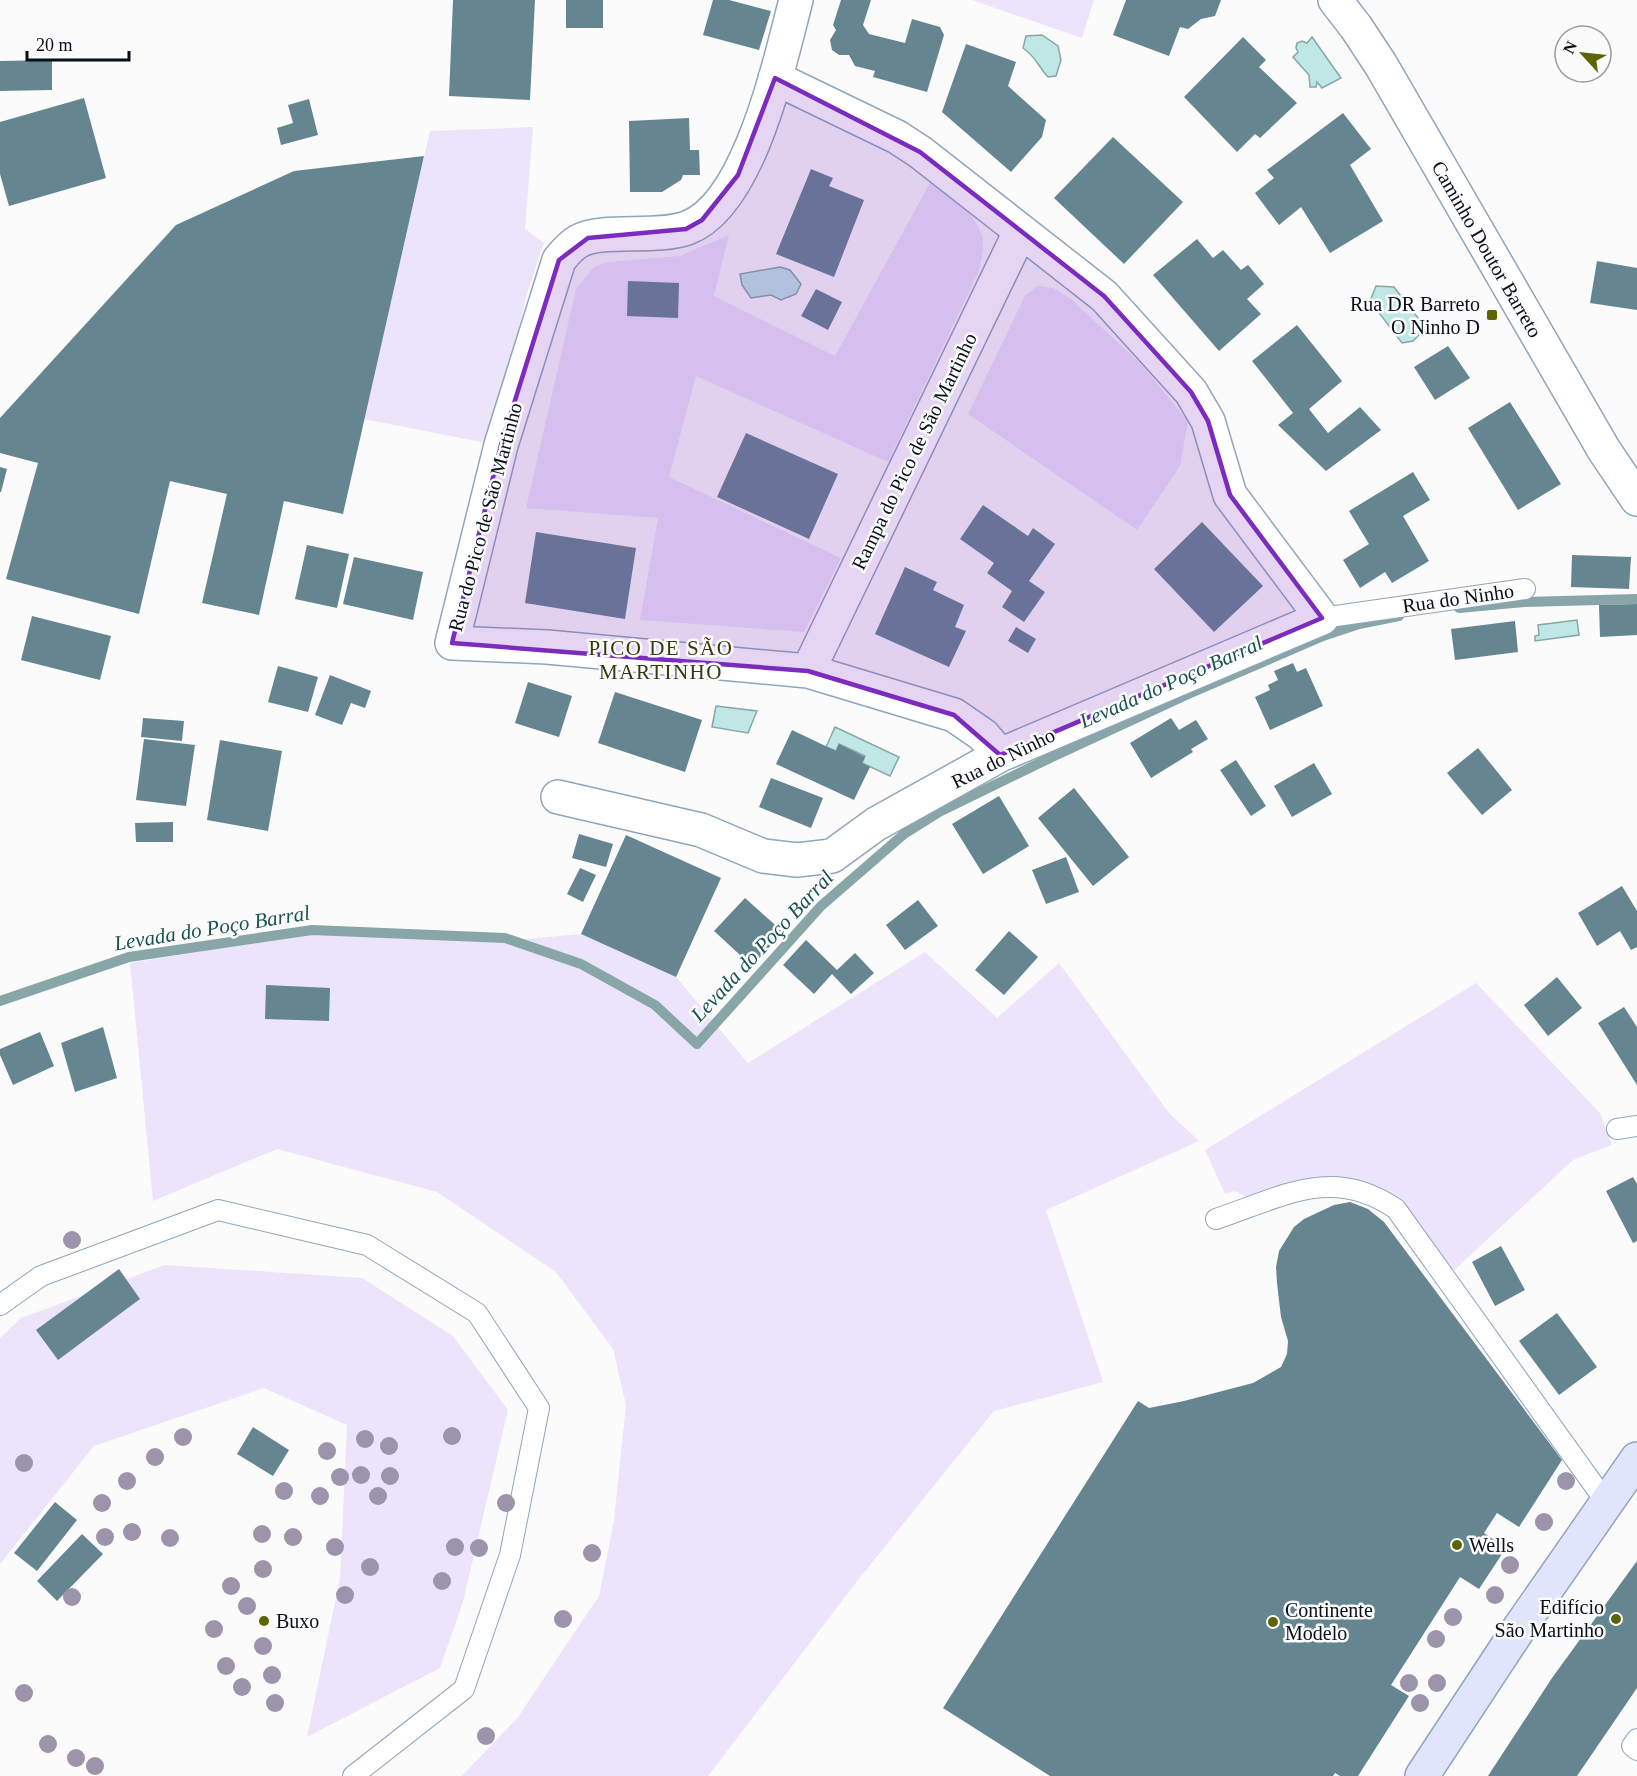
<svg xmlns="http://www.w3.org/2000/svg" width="1637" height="1776" viewBox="0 0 1637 1776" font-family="'Times New Roman',serif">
	<rect width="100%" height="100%" fill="#fbfbfb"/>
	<!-- green -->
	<path fill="#ece4fb" d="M972 0H1094L1082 38Z
		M533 127 525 229 544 243 527 294 491 444 364 419 430 131Z
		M931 181C949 196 975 212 982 236 985 247 981 262 978 273L888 462 696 376 669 477 841 558 804 632 640 620 658 518 526 508 576 289 594 267 608 262 679 256 729 235 714 296 835 356Z
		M1037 286 1053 288 1071 299 1141 364 1188 421 1180 466 1137 530 968 414 1025 296Z
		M312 933 505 941 581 934 676 977 748 1063 925 952 997 1018 1059 963 1169 1113 1199 1141 1046 1210 1103 1382 994 1411 858 1580 708 1776H462L518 1717 599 1596 614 1520 626 1405 613 1349 556 1272 437 1192 277 1149 153 1201 130 963Z
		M1476 983 1600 1113 1612 1145 1573 1160 1449 1275 1381 1191 1248 1198 1235 1191 1225 1194 1205 1150Z
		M165 1265 362 1278 453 1336 508 1410 463 1602 440 1668 307 1737 340 1578 347 1425 264 1388 94 1446 0 1564V1338L21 1318Z"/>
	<!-- water -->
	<path fill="#bfe7e6" stroke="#88a6a8" stroke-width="1.5" d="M1042 35 1058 46 1061 60 1056 76 1048 77C1037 65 1037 58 1023 48L1026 36Z
		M1312 37 1341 78 1322 88 1317 82 1316 87H1310L1309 75 1293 57 1298 52 1296 48 1297 43 1302 41 1307 43Z
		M780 267 790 270 801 284 796 294 781 300 771 295 751 298 742 285 740 274Z
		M1376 286 1394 287 1422 323 1423 331 1413 341 1402 343 1370 301Z
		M1577 620 1579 635 1535 641V636L1539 635 1538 625Z
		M716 706 757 711 748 733 712 727Z
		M835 727 899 757 890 776 862 763 865 756 839 744 836 751 826 747Z"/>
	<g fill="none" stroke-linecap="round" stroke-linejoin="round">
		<!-- stream -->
		<path stroke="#88a6a8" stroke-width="10" d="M1459 608 1524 602 1637 599
			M0 1001 129 957 312 930 505 938 581 964 655 1005 697 1044 821 906 904 834 939 812 1052 757 1186 695 1323 636 1359 624 1399 616"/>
	</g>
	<!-- building -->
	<path fill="#658590" d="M453 0H535L530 100 449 96Z
		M566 0H603V28H566Z
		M713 0H729L771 11 759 50 703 35Z
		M841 0H871L863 25 869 34 905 43 912 19 940 27 944 35 927 92 873 77 875 71 855 66 849 55H839L832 50 830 40 836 30 833 25Z
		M1126 0H1221L1215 16 1201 19 1188 29 1180 27 1169 56 1113 35Z
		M1243 37 1266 60 1259 67 1297 103 1260 138 1255 134 1237 152 1184 97Z
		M966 44 1016 62 1008 86 1046 120 1042 137 1011 172 942 112Z
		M52 60V90L0 91V61Z
		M84 98 106 178 9 206 0 174V122Z
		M309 99 318 135 281 145 277 128 293 123 288 105Z
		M1343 113 1371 149 1350 165 1383 221 1330 253 1301 207 1279 225 1255 193 1274 178 1267 170Z
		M689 118 690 150H699L700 175H683L681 180 662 192H630L629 121Z
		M1113 137 1183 202 1124 264 1054 198Z
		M424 156 343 514 284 501 259 615 202 603 227 494 170 481 139 614 6 579 38 463 0 453V418L176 225 294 171Z
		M811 169 833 178 829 186 864 200 834 277 776 254Z
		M1197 239 1213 258 1223 250 1241 270 1248 265 1264 284 1247 299 1261 314 1219 351 1153 275Z
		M1597 261 1637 268V310L1590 303Z
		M628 281 679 283 678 318 627 316Z
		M816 289 842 302 828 330 801 316Z
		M1297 325 1342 381 1309 409 1328 433 1360 407 1381 430 1326 471 1278 425 1293 413 1252 361Z
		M1448 346 1470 378 1435 400 1414 367Z
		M1510 402 1561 484 1518 510 1468 428Z
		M746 433 838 474 809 539 717 497Z
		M0 467 7 469 1 492H0Z
		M1413 472 1430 500 1403 516 1429 561 1392 583 1385 572 1360 588 1343 560 1369 544 1349 511Z
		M983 505 1028 536 1033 528 1055 544 1029 581 1045 592 1024 622 1002 607 1012 591 987 573 994 563 960 539Z
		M1202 522 1263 586 1214 632 1154 569Z
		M536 532 636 548 625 619 525 603Z
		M307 545 349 554 337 608 295 599Z
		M1572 555 1631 557 1629 589 1571 587Z
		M354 557 423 572 413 620 343 604Z
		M905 567 937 582 933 590 964 605 955 627 966 631 949 667 875 634Z
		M1637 604V635L1600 637 1599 605Z
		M32 616 111 636 100 680 21 660Z
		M1515 621 1518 652 1455 660 1451 629Z
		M1016 627 1036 639 1028 653 1008 641Z
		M1293 663 1297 672 1306 668 1323 706 1270 730 1255 697 1270 690 1268 685 1278 680 1274 671Z
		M278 666 318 677 308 712 268 702Z
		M330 675 371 691 365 708 351 703 342 725 315 715Z
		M528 682 572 696 559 737 515 723Z
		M615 692 702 720 685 772 598 743Z
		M143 718 184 721 182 741 141 737Z
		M1171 718 1179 730 1196 720 1208 739 1191 749 1193 752 1151 778 1130 743Z
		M792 730 836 751 839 744 865 757 862 763 870 767 854 800 776 764Z
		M144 739 195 745 186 806 136 800Z
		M220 740 282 751 268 831 207 820Z
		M1478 748 1512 790 1482 815 1447 773Z
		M1236 760 1266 806 1251 816 1220 770Z
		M1314 763 1332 794 1292 817 1274 786Z
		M771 778 823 798 811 828 759 807Z
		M1074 788 1129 857 1093 886 1038 818Z
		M999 796 1029 846 983 874 952 824Z
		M173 822V842H136L135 823Z
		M579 834 613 844 606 867 572 858Z
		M626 835 721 878 676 977 581 934Z
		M1066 857 1079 892 1046 904 1032 870Z
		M580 868 596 875 583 902 567 894Z
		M1622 886 1637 911V947L1631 950 1620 931 1597 946 1578 913Z
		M745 898 783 932 752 966 714 931Z
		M918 900 938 926 905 950 886 925Z
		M1009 931 1038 957 1004 995 975 970Z
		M806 940 837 970 855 953 874 973 851 994 832 974 814 994 783 965Z
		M1557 977 1582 1008 1548 1036 1524 1005Z
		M266 985 330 988 329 1021 265 1019Z
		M1624 1007 1637 1027V1085L1598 1023Z
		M103 1027 117 1078 75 1092 61 1043Z
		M40 1032 54 1066 13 1085 0 1055V1049Z
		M1633 1177 1637 1184V1241L1633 1243 1606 1191Z
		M1350 1202 1368 1209 1384 1222 1562 1460 1519 1527 1497 1513 1484 1533 1506 1548 1479 1589 1460 1577 1453 1588 1391 1685 1409 1696 1358 1776H1340L1335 1773 1333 1776H1050L943 1708 1138 1401 1149 1408 1184 1401 1253 1383 1281 1367 1287 1354 1288 1341 1281 1317 1277 1283 1276 1267 1279 1251 1294 1227 1304 1219 1334 1205Z
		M1501 1246 1525 1290 1495 1306 1472 1262Z
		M119 1269 140 1299 58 1360 36 1330Z
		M1557 1313 1597 1367 1559 1395 1519 1341Z
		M253 1427 289 1450 273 1476 237 1454Z
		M55 1502 77 1520 37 1571 14 1553Z
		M82 1534 103 1554 57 1601 37 1581Z
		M1637 1561V1688L1577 1776H1488L1552 1678Z"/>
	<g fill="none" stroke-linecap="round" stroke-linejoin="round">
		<!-- service casing -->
		<g stroke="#90a6bb" stroke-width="22">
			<path id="service" d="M1322 618 1525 589
				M1617 1129 1637 1126
				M1216 1219C1282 1197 1332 1165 1396 1209L1606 1502
				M0 1305 41 1276 218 1210 367 1245 477 1313 539 1408 510 1555 464 1689 353 1776
				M1637 1739 1632 1746 1637 1750"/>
		</g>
		<!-- minor casing -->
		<g stroke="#90a6bb" stroke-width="36">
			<path id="minor" d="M796 0C780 60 750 205 687 228 657 239 603 228 579 241 570 246 565 253 559 260L501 445 452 643 547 647 808 671 954 715 983 735 1000 755
				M808 671 1020 232
				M558 797 701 830 763 856 797 860 832 856 876 824 1000 755 1322 618 1230 495 1208 421 1191 392 1104 296 920 152 897 137 775 78"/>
		</g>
		<!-- tertiary casing -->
		<g stroke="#90a6bb" stroke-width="36">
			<path id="tertiary" d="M1335 0 1356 27 1381 65 1604 450 1637 499"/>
		</g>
		<!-- secondary casing -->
		<g stroke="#90a6bb" stroke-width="36">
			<path id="secondary" d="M1422 1776 1518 1630 1637 1459"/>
		</g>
		<!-- service -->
		<use href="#service" stroke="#fff" stroke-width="20"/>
		<!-- minor -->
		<use href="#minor" stroke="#fff" stroke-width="33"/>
		<!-- tertiary -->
		<use href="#tertiary" stroke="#fff" stroke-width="33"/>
		<!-- secondary -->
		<use href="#secondary" stroke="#e0e5fc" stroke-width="33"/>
	</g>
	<!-- trees -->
	<g fill="#9c94ab">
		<circle cx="72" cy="1240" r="9"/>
		<circle cx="452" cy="1436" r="9"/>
		<circle cx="183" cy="1437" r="9"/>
		<circle cx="365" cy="1439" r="9"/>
		<circle cx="389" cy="1446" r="9"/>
		<circle cx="327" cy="1451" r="9"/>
		<circle cx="155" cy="1457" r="9"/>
		<circle cx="24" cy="1463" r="9"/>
		<circle cx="361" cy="1475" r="9"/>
		<circle cx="390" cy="1476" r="9"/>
		<circle cx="340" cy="1477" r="9"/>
		<circle cx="127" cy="1481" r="9"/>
		<circle cx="1566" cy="1481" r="9"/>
		<circle cx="284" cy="1491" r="9"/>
		<circle cx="320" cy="1496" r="9"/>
		<circle cx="378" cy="1496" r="9"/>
		<circle cx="102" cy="1503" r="9"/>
		<circle cx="506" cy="1503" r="9"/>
		<circle cx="1544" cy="1522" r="9"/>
		<circle cx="132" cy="1532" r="9"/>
		<circle cx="262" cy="1534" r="9"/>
		<circle cx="105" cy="1537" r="9"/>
		<circle cx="293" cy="1537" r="9"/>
		<circle cx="170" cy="1538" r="9"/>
		<circle cx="335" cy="1547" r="9"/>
		<circle cx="455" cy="1547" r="9"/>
		<circle cx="479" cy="1548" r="9"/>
		<circle cx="592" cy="1553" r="9"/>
		<circle cx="1510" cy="1565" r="9"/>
		<circle cx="370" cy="1567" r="9"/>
		<circle cx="263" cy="1569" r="9"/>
		<circle cx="442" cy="1581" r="9"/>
		<circle cx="231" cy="1586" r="9"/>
		<circle cx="345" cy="1595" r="9"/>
		<circle cx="1495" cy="1595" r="9"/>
		<circle cx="72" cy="1597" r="9"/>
		<circle cx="247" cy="1606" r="9"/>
		<circle cx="1453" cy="1617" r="9"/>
		<circle cx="563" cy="1619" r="9"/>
		<circle cx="214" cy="1629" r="9"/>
		<circle cx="1436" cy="1639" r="9"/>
		<circle cx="263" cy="1646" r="9"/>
		<circle cx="226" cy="1666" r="9"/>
		<circle cx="272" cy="1675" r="9"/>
		<circle cx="1409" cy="1683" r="9"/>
		<circle cx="1437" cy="1683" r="9"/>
		<circle cx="242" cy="1687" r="9"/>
		<circle cx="24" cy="1693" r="9"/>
		<circle cx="275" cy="1703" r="9"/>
		<circle cx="1420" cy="1703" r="9"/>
		<circle cx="486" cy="1736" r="9"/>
		<circle cx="48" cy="1744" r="9"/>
		<circle cx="76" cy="1758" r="9"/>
		<circle cx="95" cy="1766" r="9"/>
	</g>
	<!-- marked area -->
	<path fill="#7b2cbf" fill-opacity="0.2" stroke="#7b2cbf" stroke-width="4.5" stroke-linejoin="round" d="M775 78 920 152 1104 296 1191 392 1208 421 1230 495 1322 618 1000 755 954 715 808 671 452 643 501 445 559 260 588 238 686 229 702 220 738 175Z"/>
	<!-- markers -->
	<g fill="#5d6503" stroke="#fbfbfb" stroke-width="2">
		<rect x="1486" y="309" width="12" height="12" rx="3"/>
		<circle cx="1457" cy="1545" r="6"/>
		<circle cx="1616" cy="1619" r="6"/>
		<circle cx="264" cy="1621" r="6"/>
		<circle cx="1273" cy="1622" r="6"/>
	</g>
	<g text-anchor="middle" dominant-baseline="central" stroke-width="5" stroke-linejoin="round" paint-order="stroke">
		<!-- street labels -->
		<g font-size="20" fill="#070f17" stroke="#fbfbfb">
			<text transform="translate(1487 249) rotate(60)">Caminho Doutor Barreto</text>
			<text transform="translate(914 451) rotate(-64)">Rampa do Pico de São Martinho</text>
			<text transform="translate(485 517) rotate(-75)">Rua do Pico de São Martinho</text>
			<text transform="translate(1458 598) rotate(-8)">Rua do Ninho</text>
			<text transform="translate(1003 758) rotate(-26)">Rua do Ninho</text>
		</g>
		<!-- poi labels -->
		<g font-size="20" fill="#070f17" stroke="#fbfbfb" text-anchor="start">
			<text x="1480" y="304" text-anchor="end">Rua DR Barreto<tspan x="1480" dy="23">O Ninho D</tspan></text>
			<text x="1469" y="1545">Wells</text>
			<text x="1604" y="1607" text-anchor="end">Edifício<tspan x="1604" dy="23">São Martinho</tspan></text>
			<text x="1285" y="1610">Continente<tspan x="1285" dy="23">Modelo</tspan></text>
			<text x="276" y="1621">Buxo</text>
		</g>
		<!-- neighbourhood labels -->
		<g font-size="21" letter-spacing="1.5" fill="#353910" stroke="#fbfbfb">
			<text x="661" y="648">PICO DE SÃO<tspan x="661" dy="24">MARTINHO</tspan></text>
		</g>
		<!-- water labels -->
		<g font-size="21" font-style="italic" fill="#1a5251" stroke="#fbfbfb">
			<text transform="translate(1171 682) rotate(-24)">Levada do Poço Barral</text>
			<text transform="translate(212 928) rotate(-9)">Levada do Poço Barral</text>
			<text transform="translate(762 946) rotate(-47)">Levada do Poço Barral</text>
		</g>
	</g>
	<!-- north arrow -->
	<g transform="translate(1583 54) rotate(297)"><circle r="28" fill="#fbfbfb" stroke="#999da0" stroke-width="1.5"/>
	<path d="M0-4.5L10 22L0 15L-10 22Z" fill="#5d6503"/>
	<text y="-9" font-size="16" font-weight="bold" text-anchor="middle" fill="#070f17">N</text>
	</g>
	<!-- scale -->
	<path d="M27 51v9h102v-9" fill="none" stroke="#070f17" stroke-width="3"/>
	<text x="36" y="51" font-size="18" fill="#070f17" stroke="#fbfbfb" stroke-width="4.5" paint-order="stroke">20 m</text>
</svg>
